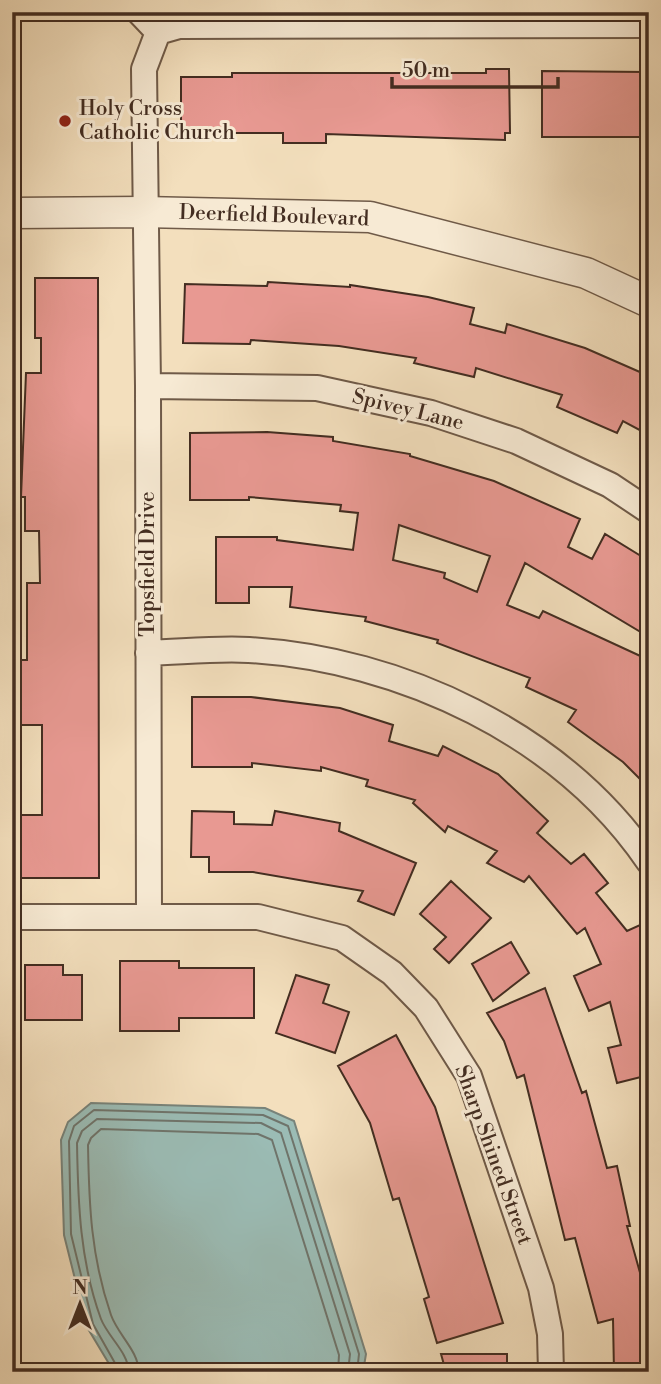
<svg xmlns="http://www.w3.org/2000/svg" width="661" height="1384" viewBox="0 0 661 1384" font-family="'Libre Bodoni',serif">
	<rect width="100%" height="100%" fill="#f3dfbd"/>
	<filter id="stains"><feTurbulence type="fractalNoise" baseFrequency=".00286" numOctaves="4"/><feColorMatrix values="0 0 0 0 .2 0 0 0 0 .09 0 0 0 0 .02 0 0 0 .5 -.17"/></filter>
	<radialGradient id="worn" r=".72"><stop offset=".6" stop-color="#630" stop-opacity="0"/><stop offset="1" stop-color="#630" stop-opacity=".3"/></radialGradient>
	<!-- water -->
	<path fill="#9bbcb5" stroke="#78837a" stroke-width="2" d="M91 1103 265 1108 294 1121 366 1354 363 1372H114L87 1327 64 1235 61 1140 68 1122Z"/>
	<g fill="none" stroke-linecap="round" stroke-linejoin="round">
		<!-- shore -->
		<path stroke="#6f746b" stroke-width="2" d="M120 1372 93 1324 71 1234 69 1141 74 1126 94 1110 263 1115 288 1126 359 1354 357 1372
			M129 1372C128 1352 108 1337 101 1319 80 1262 78 1203 77 1143L82 1131 97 1119 261 1123 281 1133 350 1354 348 1372
			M139 1372C138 1350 118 1335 111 1315 91 1257 89 1205 88 1145L91 1138 101 1129 258 1134 272 1140 339 1355 338 1372"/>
	</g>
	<!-- building -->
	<path fill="#e89992" stroke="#432d21" stroke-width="2" fill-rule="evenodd" d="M486 69H509L510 133H505V140L326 134V143H283V133H224V138H181V77H232V73H486Z
		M542 71 645 72V137H542Z
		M35 278H98L99 878H21V815H42V725H19V660H27V583H40L39 531H25V497H21L26 373H41V338H35Z
		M268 282 350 287V285L428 297 474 308 470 324 505 333 507 324 585 348 649 376V435L623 421 617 433 557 407 562 395 476 368 474 377 414 363 416 358 339 346 251 340 250 344 183 343 185 284 267 286Z
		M267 432 333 437V441L410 454V456L494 481 580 519 568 547 592 559 605 534 649 561V637L525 563 507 605 539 618 543 611 649 660V788L623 762 568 722 576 710 526 687 530 678 437 643 438 640 365 621 366 617 290 607 292 587H249V603H216V537H277V540L353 550 358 513 340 511 341 505 249 497V500H190V433ZM399 525 490 556 477 592 444 578 445 573 393 560Z
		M192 697H251L340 708 393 725 389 741 438 756 443 746 498 774 548 821 537 833 571 864 584 854 608 883 596 893 627 931 640 925 649 944V1075L617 1083 608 1048 621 1045 610 1002 589 1011 574 976 601 964 585 928 577 934 529 876 524 882 487 863 497 851 448 826 445 832 413 803 415 800 366 786 368 780 321 767V771L252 763V767H192Z
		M192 811 234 812V824L272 825 275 811 340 823 339 831 416 863 394 915 358 901 363 891 253 872H209V857H191Z
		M451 881 491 918 449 963 434 949 446 937 420 914Z
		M511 942 529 973 493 1001 472 964Z
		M120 961H179V968H254V1018H179V1031H120Z
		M25 965H63V975H82V1020H25Z
		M296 975 329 985 323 1003 349 1012 335 1053 276 1033Z
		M545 988 582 1093 586 1091 607 1168 617 1166 630 1226H627L649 1305V1372H614L613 1319 598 1323 575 1238 565 1240 524 1075 517 1078 504 1041 487 1013Z
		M396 1035 435 1107 503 1323 437 1343 424 1299 429 1297 399 1198 393 1200 370 1123 338 1066Z
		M441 1354H507V1372H446Z"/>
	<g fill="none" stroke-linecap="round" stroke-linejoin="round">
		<!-- minor casing -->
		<g stroke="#6f5a48" stroke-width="28">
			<path id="minor" d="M139 12 158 32
				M158 32 179 26 649 25
				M148 386 317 388 431 413 516 441 610 485 649 511
				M148 653C182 652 216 648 249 650 401 659 562 734 649 862
				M149 915 148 386 144 69 158 32
				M12 917H258L342 938 392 973 426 1008 469 1076 541 1288 550 1334 551 1372"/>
		</g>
		<!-- tertiary casing -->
		<g stroke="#6f5a48" stroke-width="33">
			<path id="tertiary" d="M12 213 143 212 370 217 586 273 649 302"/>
		</g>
		<!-- minor -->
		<use href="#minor" stroke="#f7ead4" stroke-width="24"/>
		<!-- tertiary -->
		<use href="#tertiary" stroke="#f7ead4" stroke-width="30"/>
	</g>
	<!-- markers -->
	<circle fill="#8f2418" stroke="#f7ead4" stroke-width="2.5" cx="65" cy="121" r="7"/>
	<g text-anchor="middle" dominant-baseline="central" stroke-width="6" stroke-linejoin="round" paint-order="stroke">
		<!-- poi labels -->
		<g font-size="21" fill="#432d21" stroke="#f7ead4" text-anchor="start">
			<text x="79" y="109">Holy Cross<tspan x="79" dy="24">Catholic Church</tspan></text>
		</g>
		<!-- street labels -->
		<g font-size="21" fill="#432d21" stroke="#f7ead4">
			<text transform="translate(274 216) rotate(2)">Deerfield Boulevard</text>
			<text transform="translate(408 410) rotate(14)">Spivey Lane</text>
			<text transform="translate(148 564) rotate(-90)">Topsfield Drive</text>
			<text transform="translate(493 1155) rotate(70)">Sharp Shined Street</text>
		</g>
	</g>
	<!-- margin -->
	<rect width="661" height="1384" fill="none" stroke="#f3dfbd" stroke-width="42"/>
	<rect x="14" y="14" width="633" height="1356" fill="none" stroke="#432d21" stroke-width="3.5"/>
	<rect x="21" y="21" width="619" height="1342" fill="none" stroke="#432d21" stroke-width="2"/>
	<!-- north arrow -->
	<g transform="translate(80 1304)" stroke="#f7ead4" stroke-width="5" paint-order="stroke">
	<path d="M0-5L12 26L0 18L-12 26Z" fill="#432d21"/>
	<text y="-10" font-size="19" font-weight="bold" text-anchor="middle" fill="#432d21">N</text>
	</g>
	<!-- scale -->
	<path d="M392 77v10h166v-10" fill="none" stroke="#432d21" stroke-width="3.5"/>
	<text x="402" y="77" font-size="21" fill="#432d21" stroke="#f7ead4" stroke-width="5" paint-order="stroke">50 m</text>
	<rect width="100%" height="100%" filter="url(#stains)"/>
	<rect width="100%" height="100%" fill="url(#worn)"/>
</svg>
